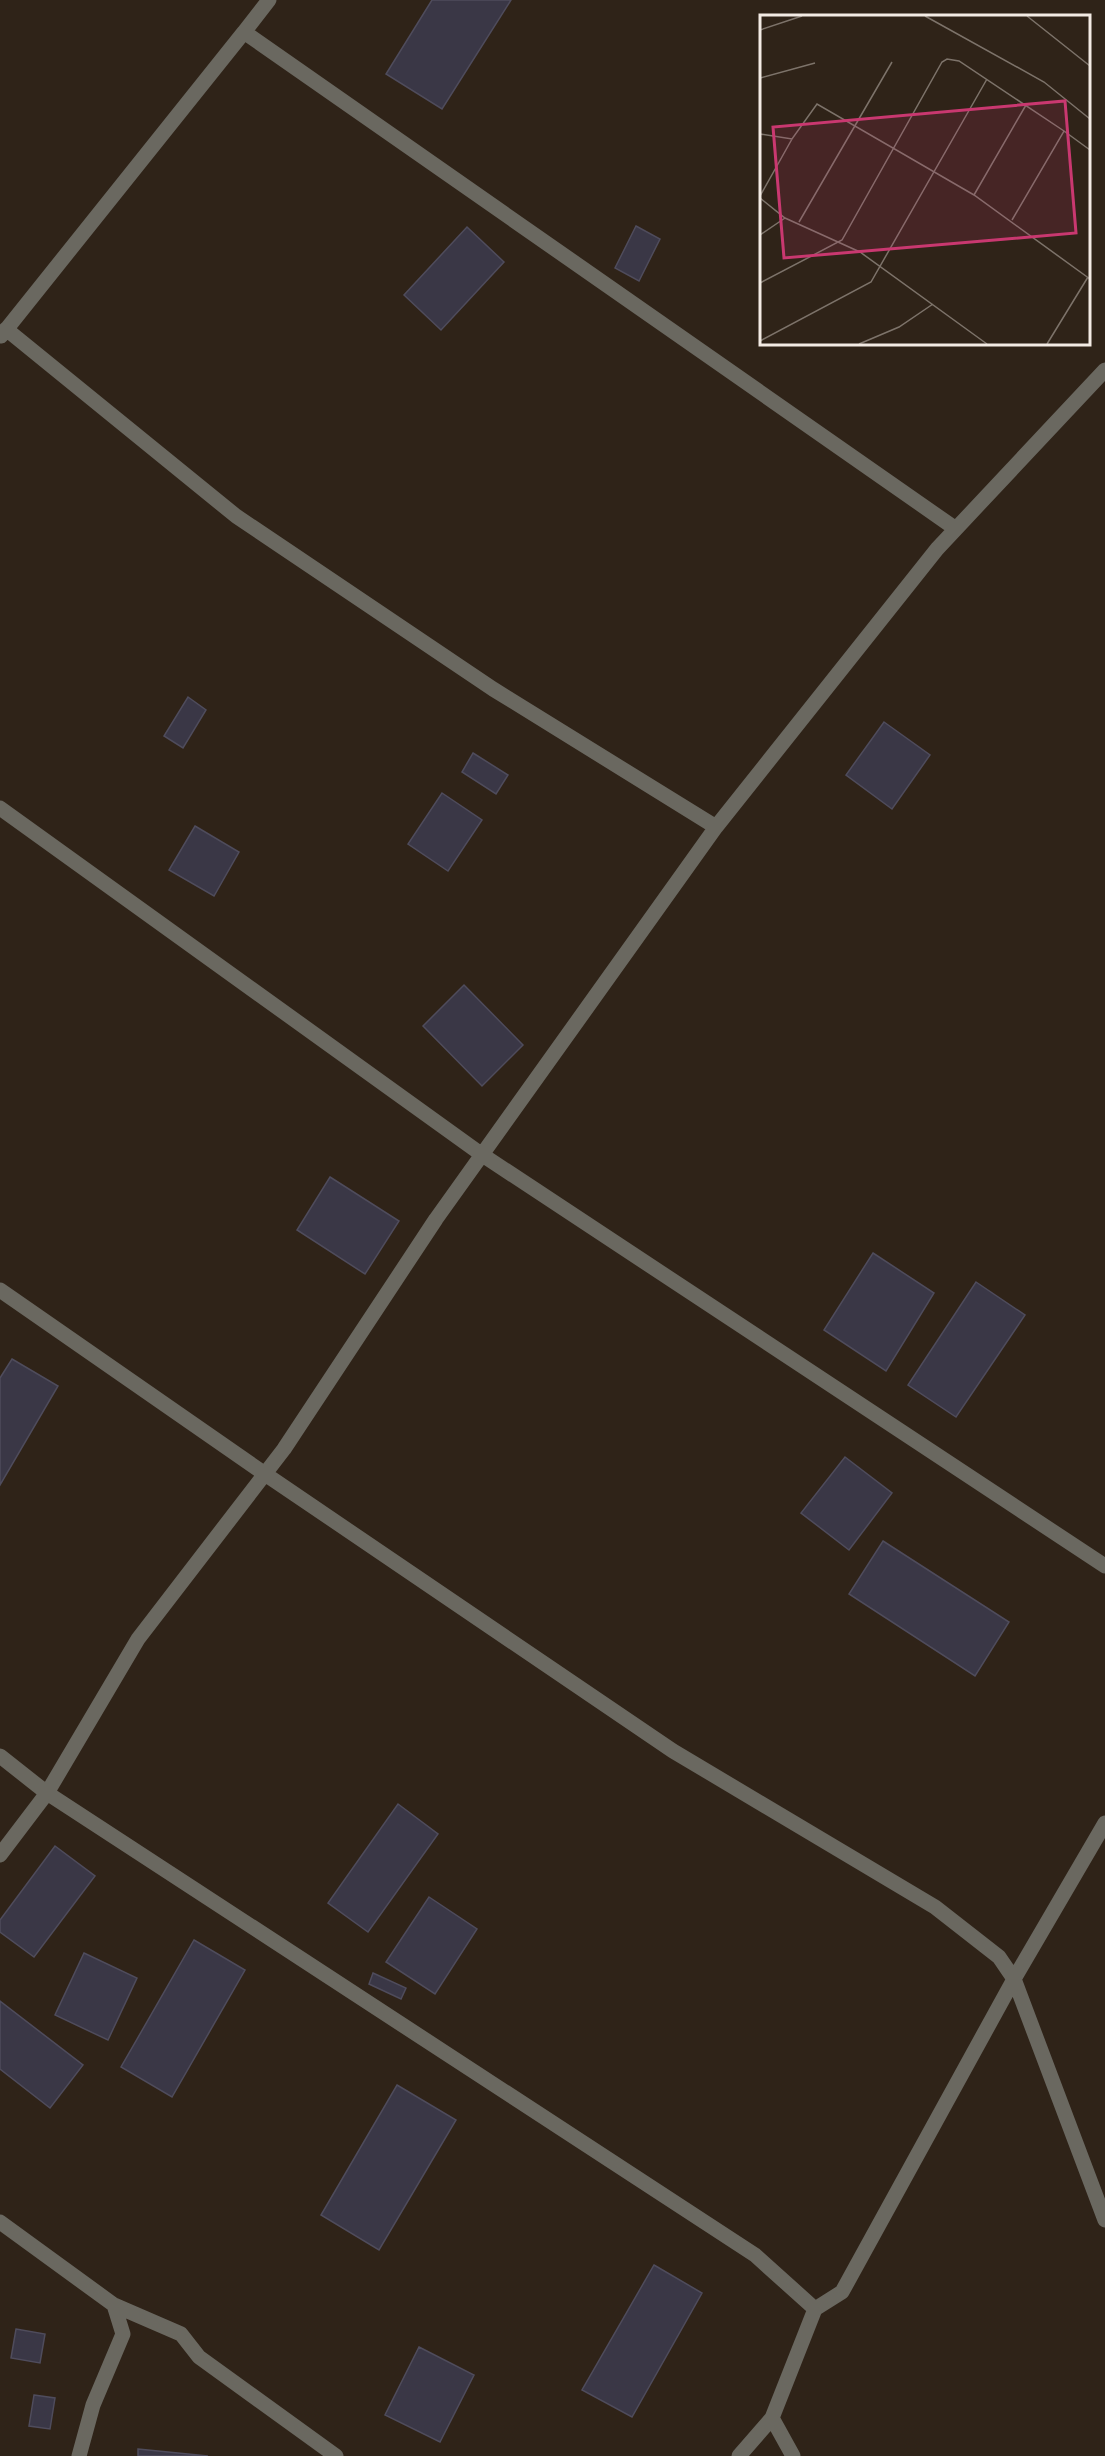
<svg xmlns="http://www.w3.org/2000/svg" width="1105" height="2456" viewBox="0 0 1105 2456" font-family="'Source Sans 3',sans-serif">
	<rect width="100%" height="100%" fill="#2f2318"/>
	<!-- building -->
	<path fill="#3a3746" stroke="#4f4c5c" stroke-width="1.5" d="M432 0H511L442 109 386 74Z
		M636 226 660 239 639 281 615 268Z
		M467 227 504 262 441 330 404 295Z
		M188 697 206 710 183 748 164 736Z
		M884 722 930 755 892 809 846 775Z
		M473 753 508 775 496 794 462 772Z
		M442 793 482 820 448 871 408 844Z
		M195 826 239 852 214 896 169 870Z
		M464 985 523 1045 482 1086 423 1026Z
		M330 1177 399 1221 365 1274 297 1230Z
		M873 1253 934 1293 886 1371 824 1330Z
		M976 1282 1025 1315 956 1417 908 1385Z
		M12 1359 58 1386 0 1485V1378Z
		M845 1457 892 1493 849 1550 801 1513Z
		M883 1541 1009 1622 975 1676 849 1594Z
		M398 1804 438 1834 368 1932 328 1903Z
		M55 1846 95 1876 34 1957 0 1932V1920Z
		M429 1897 477 1929 435 1994 386 1962Z
		M194 1940 245 1970 172 2097 121 2067Z
		M84 1953 137 1978 108 2040 55 2015Z
		M373 1973 406 1988 401 1999 369 1984Z
		M0 2001 83 2065 50 2108 0 2069Z
		M397 2085 456 2120 379 2250 321 2215Z
		M654 2265 702 2293 632 2417 582 2390Z
		M16 2329 45 2334 40 2363 11 2358Z
		M419 2347 474 2375 440 2442 385 2415Z
		M34 2395 55 2398 50 2429 29 2426Z
		M138 2449 208 2456H138Z"/>
	<g fill="none" stroke-linecap="round" stroke-linejoin="round">
		<!-- minor -->
		<path stroke="#6a6860" stroke-width="15" d="M269 0 244 32 956 529
			M6 329 236 516 493 689 716 827
			M1 336 244 32
			M0 808 481 1154 1105 1566
			M0 1290 265 1474 673 1751 935 1907 999 1957 1014 1979 1105 2220
			M0 1756 47 1793 755 2255 815 2309
			M0 1855 47 1793 138 1639 284 1449 436 1219 716 827 937 549 1105 370
			M0 2222 114 2305 123 2334 93 2405 79 2456
			M114 2305 181 2334 199 2357 336 2456
			M772 2418 793 2456
			M739 2456 772 2418 815 2309 842 2292 1014 1979 1105 1823"/>
	</g>
	<!-- overview -->
	<g transform="translate(760 15)">
		<rect width="330" height="330" fill="#2f2318"/>
		<path fill="none" stroke="#7d736a" stroke-width="1.5" d="M165 1 284 67 330 104M267 1 330 51M0 15 42 1M0 63 55 48M0 119 32 124 57 89 214 180 330 264M214 180 266 90M0 181 32 124M0 183 25 203 100 237 227 329M252 205 304 116 330 135M39 207 132 47M0 220 25 203M0 268 82 225 182 47 187 44 199 46 304 116M0 326 111 267 227 64M99 329 139 312 173 289M287 329 328 262"/>
		<path fill="#c93870" fill-opacity="0.15" stroke="#c93870" stroke-width="3" d="M305 86 316 218 24 243 13 112Z"/>
		<rect width="330" height="330" fill="none" stroke="#f3ebe4" stroke-width="3"/>
	</g>
</svg>
